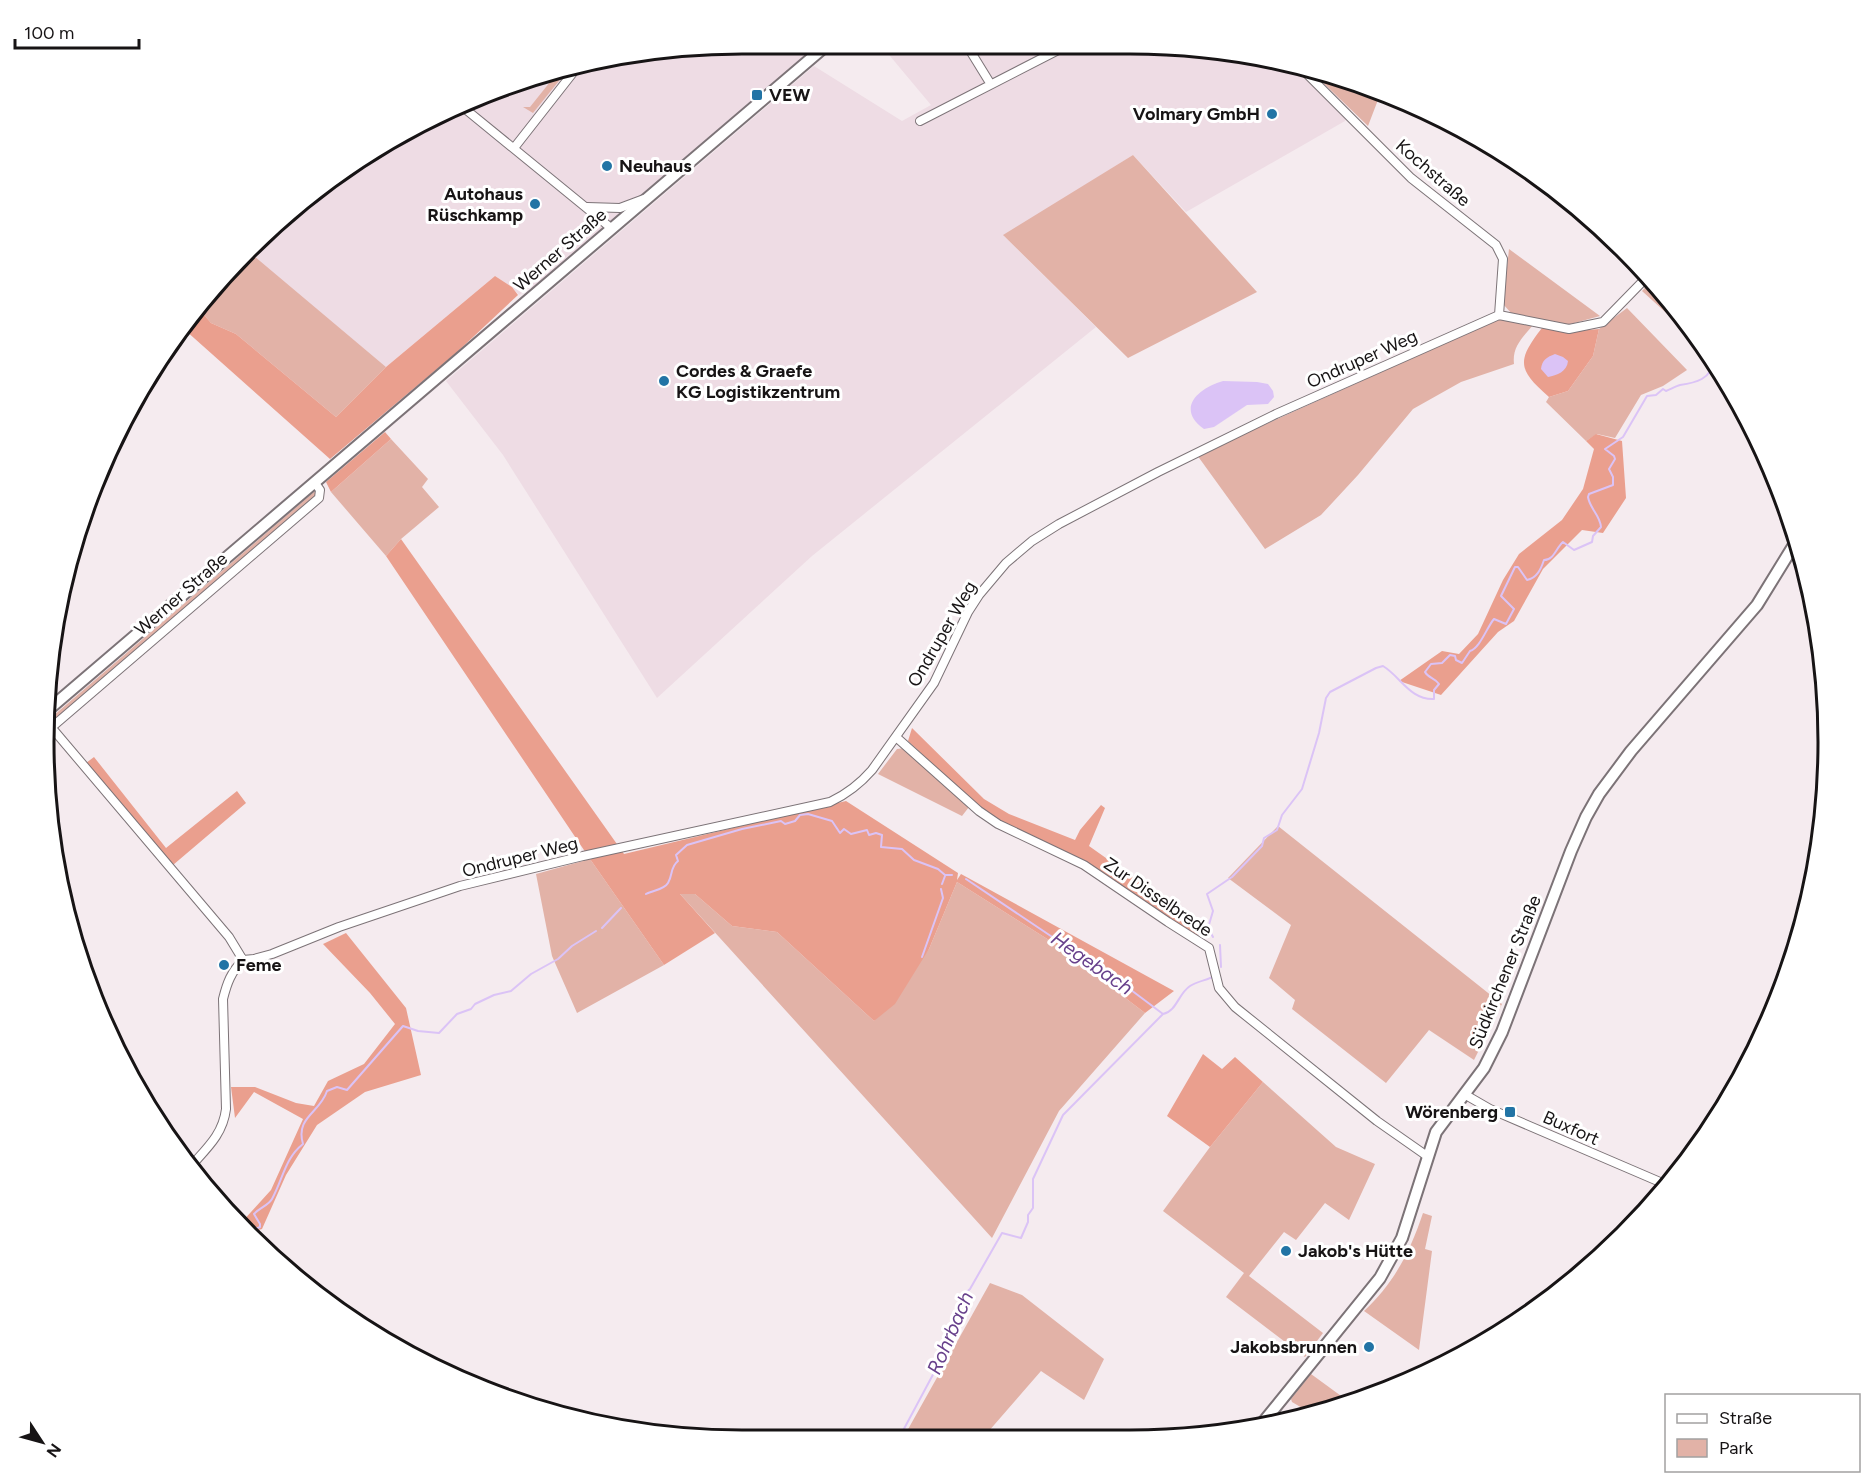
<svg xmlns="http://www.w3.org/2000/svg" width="1872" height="1484" viewBox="0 0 1872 1484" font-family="Figtree,sans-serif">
	<rect width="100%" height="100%" fill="#f5ebef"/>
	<!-- built -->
	<path fill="#eedce4" d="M742 44H828L612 225 533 288 530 287 519 295 512 287 495 276 386 367 248 252 239 260 248 248 393 137 562 67Z
		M880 44 1175 45 1312 72 1351 110 1345 121 1186 212 1133 155 1004 236 1096 327 812 556 657 698 503 455 446 381 814 66 902 121 931 105Z"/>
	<!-- green -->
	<path fill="#e2b2a7" d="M571 66 533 113 523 107H530L562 67Z
		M1312 72 1355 81 1381 92 1368 126Z
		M1133 155 1257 292 1128 358 1003 235Z
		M1509 249 1600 316 1567 325 1512 314 1503 304Z
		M248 251 386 367 336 417 236 334 211 323 200 310Z
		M1651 281 1684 317 1705 348 1642 291Z
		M1627 308 1687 370 1663 386 1641 395 1615 438 1597 434 1586 441 1546 402 1549 397 1568 391 1593 356 1599 329Z
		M1499 319 1533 325C1522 338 1512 347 1514 364L1461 382 1413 409 1358 475 1321 515 1265 549 1197 455Z
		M391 439 428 479 422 487 439 507 401 539 386 556 331 492Z
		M315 491 317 495 55 721 53 716Z
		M905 748 969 807 962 816 878 774 897 749Z
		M1278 826 1502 1004 1474 1060 1429 1030 1386 1083 1292 1009 1295 1000 1269 978 1291 925 1228 878Z
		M590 859 664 965 577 1013 552 956 536 874Z
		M957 882 1052 942 1145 1013 1059 1111 992 1238 680 894H695L732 926 777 932 874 1021 929 949Z
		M1263 1082 1336 1147 1375 1164 1349 1220 1325 1203 1296 1240 1284 1232 1249 1276 1323 1333 1305 1357 1226 1297 1244 1273 1163 1211 1210 1147Z
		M1423 1213 1432 1216 1425 1249 1432 1251 1419 1350 1364 1311C1394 1283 1410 1252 1423 1213Z
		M990 1283 1022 1295 1104 1359 1084 1400 1041 1371 981 1440H902Z
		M1311 1374 1348 1401 1314 1415 1292 1402 1291 1399Z"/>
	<!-- forest -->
	<path fill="#ea9f8e" d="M495 276 512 287 518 295 456 353 330 459 185 330 200 310 211 323 236 334 336 417 386 367Z
		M1542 328 1565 332 1599 329 1593 356 1568 391 1549 397C1518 370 1516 361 1542 328Z
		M385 432 391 439 331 492 326 482Z
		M1596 434 1622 441 1626 498 1603 533 1582 530 1543 569 1514 621 1498 632 1441 695 1399 681 1442 651 1459 654 1478 634 1503 580 1519 554 1562 520 1583 489 1594 449 1586 441Z
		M401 539 624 854 846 801 958 873 957 880 961 874 1174 991 1145 1013 1052 942 957 882 929 949 895 1004 874 1021 777 932 732 926 695 894H680L715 933 664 965 590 859 386 556Z
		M912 728 984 799 1009 814 1075 840 1080 830 1101 805 1105 808 1089 846 1199 924 1197 936 1085 862 1002 822 981 809 908 741Z
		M94 757 166 848 237 791 246 803 173 865 86 763Z
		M346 933 406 1008 421 1075 365 1092 317 1125 286 1175 262 1229 249 1233 242 1226 241 1223 271 1190 303 1119 254 1092 235 1118 231 1087H255L296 1103 314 1106 328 1081 364 1064 395 1024 370 993 323 944Z
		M1203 1054 1222 1069 1235 1057 1263 1082 1210 1147 1167 1116Z"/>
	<!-- water -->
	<path fill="#dbc3f6" d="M1555 354 1563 357 1568 361C1567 372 1557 375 1548 377L1541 369C1542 360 1547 357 1555 354Z
		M1223 381 1257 382 1268 384 1273 391 1274 397 1268 404 1247 405 1214 427 1204 429C1175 408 1199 388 1223 381Z"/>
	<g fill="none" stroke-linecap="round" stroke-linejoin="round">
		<!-- stream -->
		<path stroke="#dbc3f6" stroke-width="2" d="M966 879 1088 961 1103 969 1163 1014C1177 1011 1178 994 1190 986 1196 982 1206 980 1213 977
			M942 884 945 876
			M646 894C653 890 664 890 668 883 673 875 670 867 678 861L676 855 687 845 742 829 781 821 785 824 795 821 800 815 808 814 832 821 840 833 844 829 851 834 867 830 869 835 876 833 882 835 881 847 902 849 914 860 938 869 945 875H952
			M602 928 621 908
			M1213 937 1208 928 1213 911 1207 894 1232 877 1262 846 1264 838 1277 830 1282 815 1302 789 1319 733 1326 698 1330 692 1376 668 1383 666C1401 677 1410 700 1434 699V690L1439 684C1435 678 1428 678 1425 672L1431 664 1442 663 1450 655 1455 656 1456 660 1462 663 1470 651C1480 648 1487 627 1494 619L1506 624 1514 609 1501 596 1515 567H1518L1527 580C1537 578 1541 569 1544 560 1554 560 1556 548 1563 542L1574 550 1592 542 1593 536 1601 527C1600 515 1590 509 1588 497L1589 494 1613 485V477L1609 469 1615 459 1614 456 1605 449 1623 437 1647 396 1656 395 1663 389 1666 391C1671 389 1676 386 1680 385 1695 383 1712 379 1713 361
			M1220 945 1221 967
			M922 957 943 898 941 889
			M248 1232 260 1227V1224L254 1214C259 1208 269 1205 272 1199 283 1179 285 1158 303 1144 295 1117 320 1113 327 1091L337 1087 347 1090 403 1026 418 1031 439 1033 457 1014 471 1009 475 1004 494 995 511 991 531 974 558 959 572 946 596 931
			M898 1440 944 1354 962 1296 970 1289 1002 1233 1021 1238 1028 1222V1215L1033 1208V1179L1063 1115 1163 1014"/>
		<!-- street casing -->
		<g stroke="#7c7377" stroke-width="10">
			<path id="street" d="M966 44 990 83
				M1303 70 1411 178 1496 245 1503 259 1499 315
				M464 108 611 228
				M920 121 1068 45
				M514 148 579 65
				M587 207 620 208 644 199
				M46 721 229 937 243 960
				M52 727 319 498 320 490 315 483
				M896 737 979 811 998 824 1084 865 1168 922 1209 948 1219 988 1235 1007 1377 1121 1427 1156
				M1464 1094 1490 1109 1667 1185
				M191 1166C207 1148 223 1134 226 1109L223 999C227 983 231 972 243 960L254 959 272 954 339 927 460 886 583 856 830 802C847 794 859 785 872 770L934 683 968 612 979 595 1006 563 1032 541 1059 524 1158 472 1276 414 1499 315 1569 329 1603 322 1647 277"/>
		</g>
		<!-- secondary casing -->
		<g stroke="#7c7377" stroke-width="14">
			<path id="secondary" d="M48 710 828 44
				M1261 1425 1380 1278 1402 1238 1436 1132 1484 1068 1502 1032 1571 851 1586 817 1599 794 1631 751 1757 605 1797 540"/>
		</g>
		<!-- street -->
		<use href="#street" stroke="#fff" stroke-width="8"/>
		<!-- secondary -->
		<use href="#secondary" stroke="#fff" stroke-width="10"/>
	</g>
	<!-- markers -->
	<g fill="#2274a5" stroke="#fff" stroke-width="2">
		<rect x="751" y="89" width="12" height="12" rx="3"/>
		<circle cx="1272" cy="114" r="6"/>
		<circle cx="607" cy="166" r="6"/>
		<circle cx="535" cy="204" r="6"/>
		<circle cx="664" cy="381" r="6"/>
		<circle cx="224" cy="965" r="6"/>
		<rect x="1504" y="1106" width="12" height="12" rx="3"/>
		<circle cx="1286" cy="1251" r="6"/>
		<circle cx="1369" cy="1347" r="6"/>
	</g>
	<g text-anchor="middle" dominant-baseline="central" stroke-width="6" stroke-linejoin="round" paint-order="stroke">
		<!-- poi labels -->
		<g font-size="18" font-weight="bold" fill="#171415" stroke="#fff" text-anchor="start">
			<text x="769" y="95">VEW</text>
			<text x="1260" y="114" text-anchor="end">Volmary GmbH</text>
			<text x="619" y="166">Neuhaus</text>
			<text x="523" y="194" text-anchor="end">Autohaus<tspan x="523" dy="21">Rüschkamp</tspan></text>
			<text x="676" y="371">Cordes &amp; Graefe<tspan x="676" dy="21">KG Logistikzentrum</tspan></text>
			<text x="236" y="965">Feme</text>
			<text x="1498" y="1112" text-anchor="end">Wörenberg</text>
			<text x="1298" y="1251">Jakob's Hütte</text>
			<text x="1357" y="1347" text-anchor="end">Jakobsbrunnen</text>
		</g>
		<!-- street labels -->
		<g font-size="18" fill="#171415" stroke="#fff">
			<text transform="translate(1433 173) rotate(41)">Kochstraße</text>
			<text transform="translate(560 250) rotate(-41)">Werner Straße</text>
			<text transform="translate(1362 359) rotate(-24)">Ondruper Weg</text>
			<text transform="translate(181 594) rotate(-41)">Werner Straße</text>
			<text transform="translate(942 634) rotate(-60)">Ondruper Weg</text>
			<text transform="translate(520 857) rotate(-14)">Ondruper Weg</text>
			<text transform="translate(1158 897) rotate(34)">Zur Disselbrede</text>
			<text transform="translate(1505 972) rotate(-68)">Südkirchener Straße</text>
			<text transform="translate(1571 1128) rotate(24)">Buxfort</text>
		</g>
		<!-- water labels -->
		<g font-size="20" font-style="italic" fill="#68418c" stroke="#fff">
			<text transform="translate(1092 963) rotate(35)">Hegebach</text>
			<text transform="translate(950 1333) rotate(-67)">Rohrbach</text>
		</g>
	</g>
	<!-- crop -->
	<path d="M0 0H1872V1484H0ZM742 54H1130A688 688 0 0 1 1818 742V742A688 688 0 0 1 1130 1430H742A688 688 0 0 1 54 742V742A688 688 0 0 1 742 54Z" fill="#fff" fill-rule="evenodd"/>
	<path fill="none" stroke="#171415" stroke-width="3" d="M742 54H1130A688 688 0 0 1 1818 742V742A688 688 0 0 1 1130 1430H742A688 688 0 0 1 54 742V742A688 688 0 0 1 742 54Z"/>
	<!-- legend -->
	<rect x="1665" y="1394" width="195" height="78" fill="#ffffff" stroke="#a2a1a1" stroke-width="1.5"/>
	<rect x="1677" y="1414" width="30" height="9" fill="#ffffff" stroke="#a2a1a1" stroke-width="1.5"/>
	<text x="1719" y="1424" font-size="18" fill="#171415">Straße</text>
	<rect x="1677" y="1439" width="30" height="18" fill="#e2b2a7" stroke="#a2a1a1" stroke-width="1.5"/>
	<text x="1719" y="1454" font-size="18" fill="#171415">Park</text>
	<!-- north arrow -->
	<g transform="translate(42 1442) rotate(126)" stroke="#ffffff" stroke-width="4.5" paint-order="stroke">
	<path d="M0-4.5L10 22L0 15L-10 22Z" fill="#171415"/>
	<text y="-9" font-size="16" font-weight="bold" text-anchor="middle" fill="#171415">N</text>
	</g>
	<!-- scale -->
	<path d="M15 39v9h124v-9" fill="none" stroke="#171415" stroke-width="3"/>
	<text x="24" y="39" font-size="18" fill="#171415" stroke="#ffffff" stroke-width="4.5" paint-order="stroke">100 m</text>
</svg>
